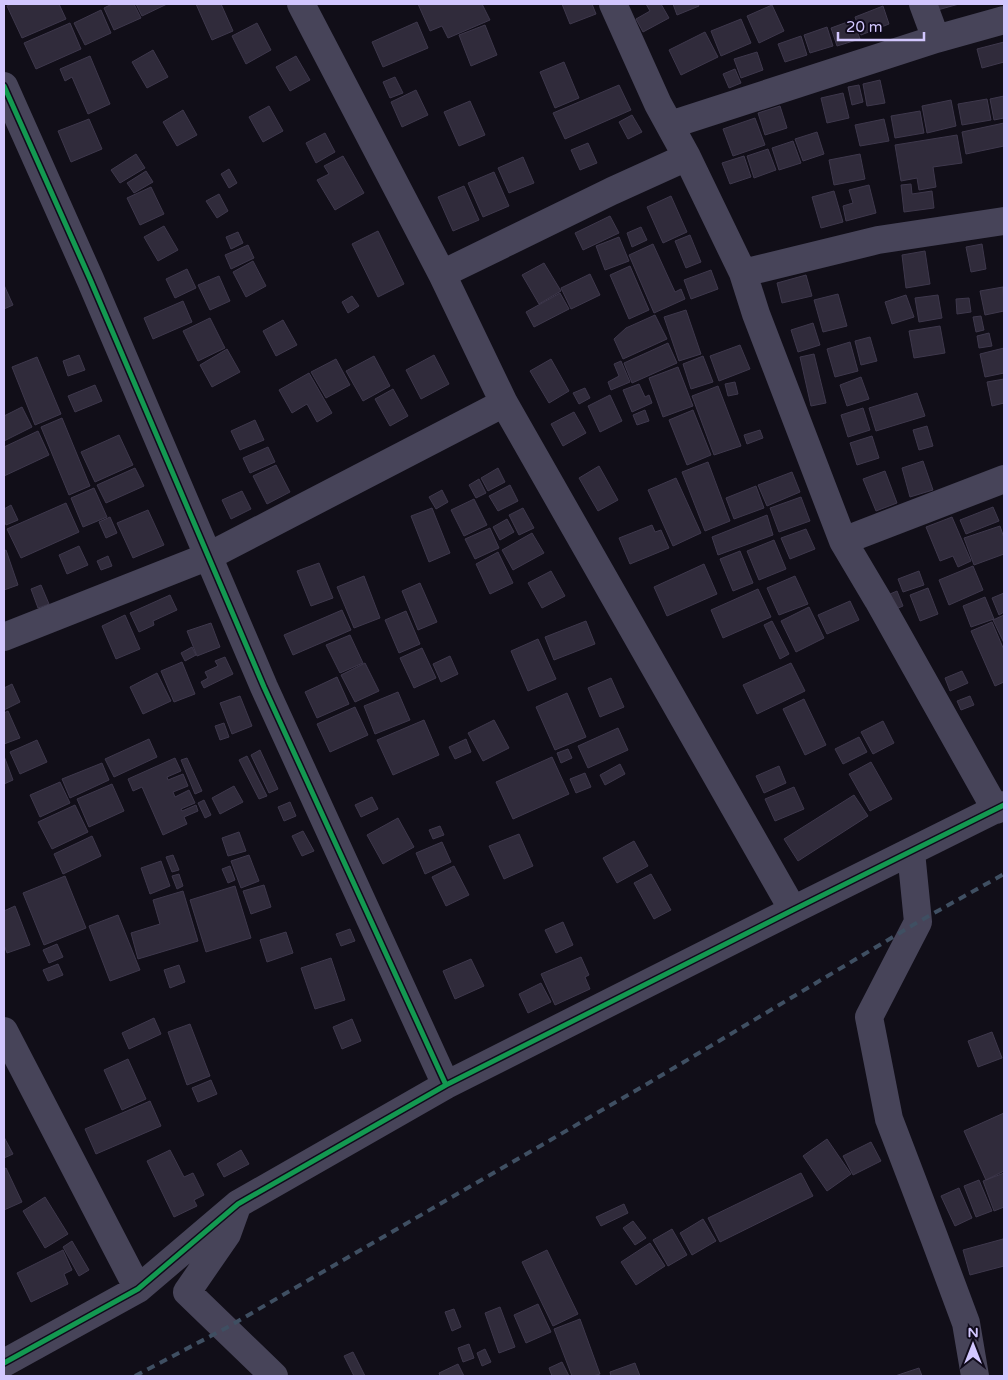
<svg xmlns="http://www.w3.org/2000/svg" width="1008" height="1380" viewBox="0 0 1008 1380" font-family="'Varela Round',sans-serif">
	<rect width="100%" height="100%" fill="#110e18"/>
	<!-- building -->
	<path fill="#302b3b" stroke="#3e384c" d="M12 4H59L66 19 22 38 7 6Z
		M112 4H134L141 18 114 30 104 8Z
		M136 4H167L142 16Z
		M196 4H221L233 31 212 40Z
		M418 4H482L490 20 448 38 442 26 430 31Z
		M562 4H592L596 14 570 24Z
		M646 4H661L669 18 643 32 636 19 650 11Z
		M673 4H698L699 6 677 15Z
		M932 4H959L934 11Z
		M772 5 784 31 759 43 747 16Z
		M883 6 889 24 861 35 855 17Z
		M101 10 111 33 85 45 74 23Z
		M741 19 751 43 721 56 711 31Z
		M853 20 860 39 837 46 831 28Z
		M417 22 428 48 383 67 372 42Z
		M70 23 81 49 36 69 24 43Z
		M257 23 271 50 246 64 232 36Z
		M485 25 497 55 471 66 459 35Z
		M827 27 833 46 810 53 804 35Z
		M705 32 718 57 681 75 669 50Z
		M801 36 807 55 785 62 778 44Z
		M1004 42V62L982 68 977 49Z
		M153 50 168 77 147 88 132 62Z
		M757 52 763 70 741 78 734 59Z
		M90 56 110 104 88 114 72 77 65 81 60 69Z
		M296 56 310 80 290 91 276 67Z
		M564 62 579 98 555 108 540 72Z
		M735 69 741 83 729 88 723 74Z
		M395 77 403 93 390 98 383 82Z
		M880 80 885 103 867 106 863 84Z
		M619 85 631 110 565 139 553 113Z
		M859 85 863 102 852 105 848 87Z
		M416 90 428 115 402 127 391 102Z
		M843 93 849 118 827 123 821 98Z
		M1004 96V118L994 120 990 99Z
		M987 99 991 120 962 125 958 104Z
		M951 100 956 126 927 133 922 106Z
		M470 101 485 135 459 146 444 112Z
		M269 106 283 131 263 142 249 117Z
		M780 106 787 128 765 135 758 113Z
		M183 110 197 135 177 146 163 122Z
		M920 111 924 133 895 138 891 116Z
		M632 115 642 132 628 139 619 122Z
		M755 118 765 145 733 156 723 129Z
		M89 119 102 149 71 162 58 131Z
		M884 119 889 141 860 146 855 125Z
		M1004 123V146L966 154 962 132Z
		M817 132 824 154 803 161 795 139Z
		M325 133 335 152 316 163 306 143Z
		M957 135 962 163 933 167 936 187 919 190 917 178 901 181 895 145Z
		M793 141 801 163 779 170 772 148Z
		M588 143 597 163 580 170 571 150Z
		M768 149 776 170 754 178 747 156Z
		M136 154 145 168 120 183 111 170Z
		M860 154 865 179 834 185 829 160Z
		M343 156 364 193 335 210 317 180 329 174 324 166Z
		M744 156 751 177 730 184 722 163Z
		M523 157 534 183 509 193 498 168Z
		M229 169 237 183 229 188 221 174Z
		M146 171 153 182 134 193 127 183Z
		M494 172 509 206 483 217 468 183Z
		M911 184 912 194 932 191 934 208 904 212 901 185Z
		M869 185 876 213 846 221 843 206 853 203 849 190Z
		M464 186 479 220 453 231 438 197Z
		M151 187 164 214 140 225 127 198Z
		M834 191 843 222 821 228 812 197Z
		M219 194 228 211 217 218 206 201Z
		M671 196 687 232 663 243 647 207Z
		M610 216 619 233 583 250 575 233Z
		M164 226 178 250 158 261 144 237Z
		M641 227 647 240 632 247 627 233Z
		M378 231 404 284 378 297 352 244Z
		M238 232 243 243 231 249 226 237Z
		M690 235 701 262 686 268 675 241Z
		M619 237 629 261 605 270 596 246Z
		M653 244 675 292 681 289 685 299 654 313 629 255Z
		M982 244 986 269 971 272 966 247Z
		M248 245 254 258 231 269 225 255Z
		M925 251 930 284 906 288 902 255Z
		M253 261 266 286 246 297 233 272Z
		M544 263 561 291 539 304 522 275Z
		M630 266 649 310 629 319 610 275Z
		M187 269 196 288 175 298 166 279Z
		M711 270 718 289 691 299 684 280Z
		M590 274 600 295 571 309 561 288Z
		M806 275 812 296 782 303 777 283Z
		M219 276 230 301 210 310 198 285Z
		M4 285 13 305 4 309Z
		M1003 287 1004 311 985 315 980 291Z
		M560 293 569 309 534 327 526 312Z
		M838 294 847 326 823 332 814 300Z
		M906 295 914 317 892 324 885 302Z
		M938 295 942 318 919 322 915 298Z
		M352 296 359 306 348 313 342 302Z
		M969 298 971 312 957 314 956 299Z
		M183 301 192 322 153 339 144 318Z
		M686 310 701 354 679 361 664 317Z
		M655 315 667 339 623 359 614 339 626 328Z
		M981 316 984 330 976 332 973 317Z
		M210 318 225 348 198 361 183 331Z
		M283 320 297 345 276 356 263 331Z
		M813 323 820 345 798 352 791 330Z
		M940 326 945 353 914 358 909 331Z
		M989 333 992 346 979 348 977 336Z
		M870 337 877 361 861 365 855 341Z
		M850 342 858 371 835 377 827 349Z
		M668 343 677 363 632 383 624 363Z
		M740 345 750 369 719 381 710 356Z
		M1004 348V373L985 377 980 354Z
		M227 349 240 372 212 387 200 365Z
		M814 354 826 403 811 406 800 357Z
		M79 355 85 370 68 376 63 361Z
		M434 355 449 384 421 399 406 370Z
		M374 356 390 386 363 401 346 371Z
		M703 356 713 382 691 389 683 364Z
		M37 357 61 414 35 425 12 367Z
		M336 359 350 385 326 398 311 372Z
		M551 359 569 391 549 403 530 371Z
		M621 361 630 382 611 390 608 382 619 376 614 364Z
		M678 367 693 406 663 417 649 378Z
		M309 373 332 413 317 422 307 404 292 413 279 390Z
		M861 377 869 399 847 406 840 385Z
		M1004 379V403L992 406 987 382Z
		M735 382 738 394 728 396 725 384Z
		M639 384 645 397 649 395 652 403 632 412 623 390Z
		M95 385 102 401 75 412 68 396Z
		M718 386 741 446 714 455 692 396Z
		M585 388 590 398 579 404 573 393Z
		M393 389 408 416 390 426 375 399Z
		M917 393 925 416 876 431 869 408Z
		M610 395 622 421 600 432 588 406Z
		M22 407 32 427 4 441V416Z
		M863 408 870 430 848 437 841 415Z
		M645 410 649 421 637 425 633 415Z
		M693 410 711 455 687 465 669 420Z
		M574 412 586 433 563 446 551 424Z
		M62 418 90 486 69 495 41 427Z
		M255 420 264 440 240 450 231 431Z
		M927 426 933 446 919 450 913 430Z
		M760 430 763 438 747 444 744 435Z
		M38 431 49 455 4 476V447Z
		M119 435 133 465 95 482 81 452Z
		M872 436 879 458 857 465 850 443Z
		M268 447 275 462 250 473 243 458Z
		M923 461 933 490 910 497 902 468Z
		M708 462 730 521 705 531 682 472Z
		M276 465 290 492 267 504 253 476Z
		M599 466 618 500 598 511 579 478Z
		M135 468 144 486 106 503 97 485Z
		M498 468 505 482 488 491 481 478Z
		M885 471 897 503 876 511 863 479Z
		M792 472 800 492 767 506 758 485Z
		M676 478 701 533 673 546 648 490Z
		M479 479 486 493 476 498 469 485Z
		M510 485 518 501 498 511 489 496Z
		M756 486 764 508 734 519 726 498Z
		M94 488 107 517 83 527 71 498Z
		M442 490 448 502 436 509 429 497Z
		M242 491 251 509 231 519 222 500Z
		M801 497 810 521 779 532 770 508Z
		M474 499 487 525 464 536 451 510Z
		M66 503 79 532 21 558 7 529Z
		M11 505 18 520 6 525 4 520V509Z
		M993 507 999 521 966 534 960 520Z
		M432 508 450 553 429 562 411 516Z
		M523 508 534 528 519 535 509 515Z
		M148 510 164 545 133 558 117 523Z
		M767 515 773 535 718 555 712 537Z
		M110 517 117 533 106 538 99 522Z
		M952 517 971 561 958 567 953 556 940 561 926 527Z
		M507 519 514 532 500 540 493 527Z
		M652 525 655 532 661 530 669 548 630 564 619 538Z
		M1000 526 1004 538V554L974 565 964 538Z
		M490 528 499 548 475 559 465 539Z
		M806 529 815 549 790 559 781 538Z
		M532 533 544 553 513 570 502 550Z
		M774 540 786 569 759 580 747 551Z
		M79 546 88 565 67 574 59 555Z
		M6 550 18 585 4 590V551Z
		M740 551 753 583 733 591 720 559Z
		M498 552 513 583 490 594 476 564Z
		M108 556 112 566 101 570 97 561Z
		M319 563 333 598 311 606 297 571Z
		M704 564 717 594 667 616 654 587Z
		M973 566 983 590 949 605 939 580Z
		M551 571 565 596 542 608 528 583Z
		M919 571 924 585 903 592 898 579Z
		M364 576 380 618 354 628 337 587Z
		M795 576 808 604 779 615 767 588Z
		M420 583 437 622 418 630 402 591Z
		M41 585 49 604 38 608 31 589Z
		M928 588 938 614 920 621 910 595Z
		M758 589 771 617 723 638 711 610Z
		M897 591 903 606 896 609 890 594Z
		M1004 593V612L999 615 992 598Z
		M170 595 177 610 153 621 154 625 139 632 130 613Z
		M985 597 994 619 971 627 963 606Z
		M850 601 859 620 827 634 818 615Z
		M809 607 824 638 796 652 781 621Z
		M342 610 351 630 293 655 284 635Z
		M406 611 420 644 399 653 385 620Z
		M125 615 140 649 116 659 102 626Z
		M1004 615V643L993 620Z
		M586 621 595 644 554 660 545 637Z
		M772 621 789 654 780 659 764 625Z
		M992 622 1004 650V682L995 686 971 631Z
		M211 623 220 647 197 656 187 631Z
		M350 635 363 663 340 673 326 645Z
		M538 639 556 679 528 691 511 651Z
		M192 647 196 655 185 661 181 653Z
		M422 648 436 678 414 688 400 658Z
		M450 656 458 674 441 682 433 664Z
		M225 657 233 674 204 688 201 682 208 678 205 672 218 666 215 661Z
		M182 662 195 694 174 702 161 671Z
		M365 663 379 691 355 702 341 675Z
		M791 663 805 691 757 714 743 685Z
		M962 671 968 683 950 691 945 678Z
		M157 673 171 701 143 714 130 687Z
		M337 677 349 704 317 718 305 692Z
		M611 678 624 707 600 717 588 688Z
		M12 684 20 702 4 710V688Z
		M398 692 410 720 375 734 364 706Z
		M567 693 586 737 555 750 536 707Z
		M240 696 252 726 232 734 220 703Z
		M970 696 974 705 961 710 957 701Z
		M804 699 826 745 805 755 783 709Z
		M355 707 368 735 330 752 317 724Z
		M8 711 20 738 4 744V713Z
		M424 720 439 755 393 775 377 740Z
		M494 720 509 748 483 761 468 733Z
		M883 721 894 743 873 754 861 732Z
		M224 723 229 737 220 740 215 726Z
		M618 728 628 750 588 768 578 746Z
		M859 737 867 752 843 764 835 749Z
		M149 739 157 757 114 777 105 759Z
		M466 739 471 752 455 759 449 747Z
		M37 740 47 762 20 774 10 752Z
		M568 749 572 758 561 763 557 753Z
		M260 750 278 789 269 793 251 755Z
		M4 756 13 780 4 784Z
		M247 756 267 796 259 799 239 760Z
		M552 757 569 794 513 819 496 782Z
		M175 758 181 771 167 777 168 780 183 774 188 786 173 792 175 797 189 790 195 803 181 809 182 811 196 805 198 811 184 817 187 824 163 835 142 787 133 791 128 779Z
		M187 758 202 791 195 794 181 760Z
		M871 762 892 799 870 811 849 774Z
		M102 763 109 780 70 798 62 779Z
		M620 764 625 774 605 785 600 775Z
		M779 766 786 783 764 793 756 776Z
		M585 773 591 787 576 793 570 779Z
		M60 782 70 803 40 817 30 795Z
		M112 784 124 811 89 827 77 799Z
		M234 786 243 802 220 814 212 798Z
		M794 787 804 809 775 821 765 799Z
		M854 795 868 816 798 861 784 839Z
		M372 797 378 809 361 817 355 805Z
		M204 800 211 815 205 818 198 803Z
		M290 802 296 816 284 821 278 807Z
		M75 805 88 832 52 849 38 822Z
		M398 818 414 847 383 864 367 835Z
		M440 826 444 835 433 839 429 830Z
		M303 831 314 851 302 856 292 836Z
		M239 832 246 851 228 856 222 838Z
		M519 834 533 866 504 879 489 846Z
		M92 836 101 856 63 874 54 854Z
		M634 841 648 866 617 883 603 858Z
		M442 842 451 862 425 874 416 853Z
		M173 855 179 870 172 872 166 857Z
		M249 855 259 881 241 888 231 861Z
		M161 861 170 886 150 894 141 868Z
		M230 866 235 880 228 883 222 869Z
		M454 866 469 895 446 906 432 877Z
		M179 874 183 886 177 889 172 876Z
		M651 874 671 910 654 919 634 883Z
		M65 876 86 928 44 945 23 893Z
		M264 885 271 907 251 914 243 891Z
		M235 886 251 938 206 952 190 900Z
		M183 891 198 941 138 959 131 933 160 924 153 900Z
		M15 906 30 945 7 953 4 945V911Z
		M118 915 140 970 110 981 89 926Z
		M563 922 573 945 556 953 545 930Z
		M350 929 355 941 341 946 336 934Z
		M286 932 293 953 267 962 260 940Z
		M57 944 63 957 49 963 43 950Z
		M581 957 589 975 585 977 590 989 555 1005 541 974Z
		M331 958 345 1000 315 1009 301 968Z
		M471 959 484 986 455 999 443 971Z
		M58 964 63 975 48 981 43 970Z
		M179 965 185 982 170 988 164 970Z
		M541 983 551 1002 528 1013 519 994Z
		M154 1018 161 1034 129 1049 122 1033Z
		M352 1019 361 1041 342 1049 333 1027Z
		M190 1024 210 1076 187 1085 168 1032Z
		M992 1032 1002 1058 978 1067 968 1041Z
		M128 1059 146 1099 122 1110 104 1070Z
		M211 1080 217 1094 198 1102 192 1088Z
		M150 1101 161 1126 96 1154 85 1129Z
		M1004 1113V1171L986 1180 964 1131Z
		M4 1137 13 1154 4 1158Z
		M827 1139 851 1174 827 1191 803 1156Z
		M871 1142 881 1161 853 1175 843 1156Z
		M170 1150 184 1177 193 1173 204 1195 194 1200 197 1206 174 1217 147 1161Z
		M241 1150 249 1164 224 1177 217 1164Z
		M6 1168 22 1202 4 1210V1169Z
		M801 1173 813 1196 720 1242 708 1218Z
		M1004 1173V1207L994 1211 983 1181Z
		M979 1180 992 1211 976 1217 964 1186Z
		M959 1188 972 1218 955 1226 941 1196Z
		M45 1197 68 1234 45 1248 23 1211Z
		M624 1204 628 1213 601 1226 596 1217Z
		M703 1219 716 1241 692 1255 680 1233Z
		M633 1221 646 1238 635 1245 623 1228Z
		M672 1229 687 1255 668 1266 653 1240Z
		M1003 1239 1004 1244V1266L970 1275 963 1250Z
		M72 1241 89 1270 79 1276 63 1247Z
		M650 1243 665 1266 636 1285 621 1262Z
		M63 1250 72 1270 64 1274 68 1284 31 1302 17 1273Z
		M547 1250 578 1314 553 1326 522 1262Z
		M538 1304 551 1332 526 1343 514 1315Z
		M500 1307 515 1347 499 1353 485 1313Z
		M454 1309 461 1327 452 1331 445 1312Z
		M580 1319 600 1374 593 1376H572L554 1329Z
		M469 1344 474 1358 463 1362 458 1348Z
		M485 1349 491 1362 482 1366 477 1353Z
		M353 1352 365 1376H354L344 1356Z
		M562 1362 569 1376H552L549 1368Z
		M635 1363 640 1376H611L610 1372Z
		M458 1364 464 1376H440L439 1373Z
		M919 1368 922 1376H895Z"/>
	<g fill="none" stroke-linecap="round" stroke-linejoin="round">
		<!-- street -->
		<path stroke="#474459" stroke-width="28" d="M301 4 442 274 504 403 793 910
			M613 4 658 104 687 157 743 273 756 314 843 541 878 600 996 810
			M923 4 936 39
			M4 86 90 279 264 687 446 1085
			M670 125 936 39 1004 20
			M743 273 878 240 1004 221
			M442 274 612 191 687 157
			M843 541 1004 479
			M4 637 209 556 504 403
			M911 852 918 922 869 1017 889 1119 934 1237 966 1323 975 1376
			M4 1031 138 1289
			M236 1209 227 1234 187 1292 274 1376
			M4 1363 138 1289 238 1204 446 1085 793 910 1004 805"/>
		<!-- rail -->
		<path stroke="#3f4f62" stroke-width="4" stroke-dasharray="8 6" stroke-linecap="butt" d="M135 1376 226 1328 647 1084 918 922 1004 874"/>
		<!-- cycleway casing -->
		<g stroke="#100b1b" stroke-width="8">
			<path id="cycleway" d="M4 86 90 279 264 687 446 1085
				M4 1363 138 1289 238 1204 446 1085 793 910 1004 805"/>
		</g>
		<!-- cycleway -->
		<use href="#cycleway" stroke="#139951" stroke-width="5"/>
	</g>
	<!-- border -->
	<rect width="1008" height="1380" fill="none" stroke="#d2c7fe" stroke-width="10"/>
	<!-- north arrow -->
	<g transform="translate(973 1345)" stroke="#100b1b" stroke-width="4" paint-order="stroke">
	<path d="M0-4L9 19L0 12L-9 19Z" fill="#d2c7fe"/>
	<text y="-8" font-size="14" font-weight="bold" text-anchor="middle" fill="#d2c7fe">N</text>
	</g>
	<!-- scale -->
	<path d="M838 32v8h86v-8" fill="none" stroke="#d2c7fe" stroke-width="2.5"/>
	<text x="846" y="32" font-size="15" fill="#d2c7fe" stroke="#100b1b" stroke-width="4" paint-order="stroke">20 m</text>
</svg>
